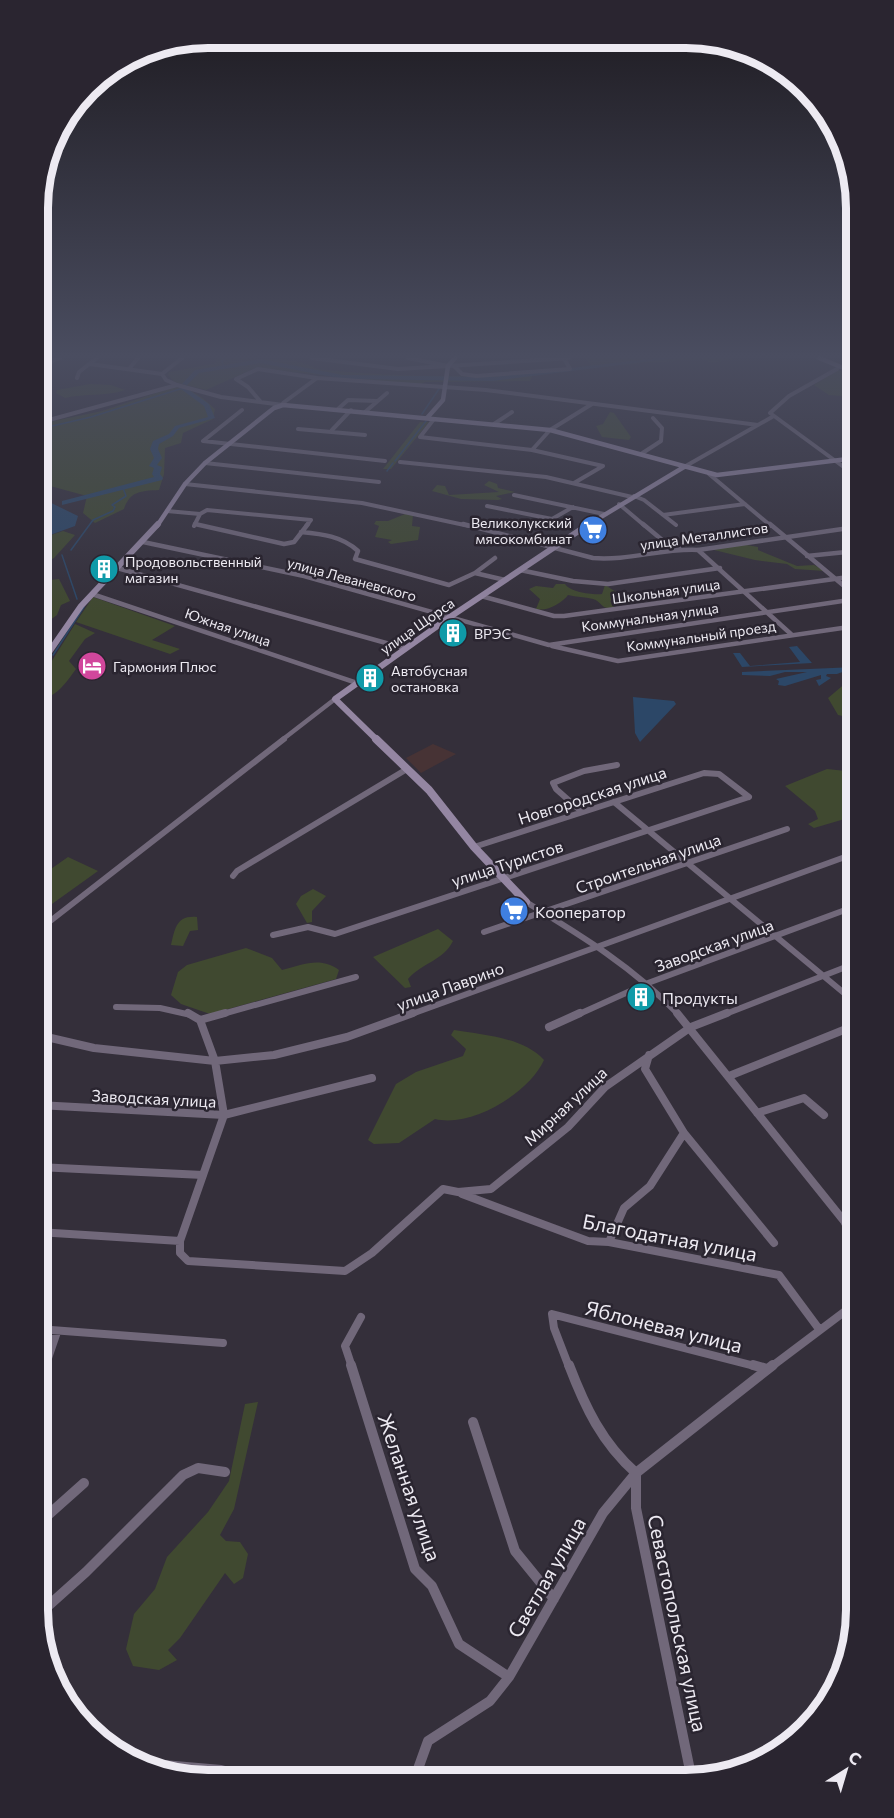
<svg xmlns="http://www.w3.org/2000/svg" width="894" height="1818" viewBox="0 0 894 1818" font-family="Commissioner,sans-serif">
	<rect width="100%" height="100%" fill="#342f3a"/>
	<!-- commercial -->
	<path fill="#473335" d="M433 744 456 754 421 773 406 758Z"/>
	<!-- green -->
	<path fill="#404930" d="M218 358H259L222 362C252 360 289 354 317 369 389 377 461 378 533 374L530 381 425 382 418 385 255 368 206 390 174 382 168 375 169 372 217 363 215 360Z
		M585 358H734L712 363 703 359 590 367 591 364Z
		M838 370 856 377V397L829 395 814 385Z
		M90 384 111 385 125 390C104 397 86 393 65 398L56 393 57 390Z
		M174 387C192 388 202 397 215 409L213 419 183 433 181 443 165 448 164 474 159 490C141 491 130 491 124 509L95 523 83 513 87 496 39 483V424L102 411Z
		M610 412 614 413 631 437 629 440 602 437 596 426 603 424Z
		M420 422H429L391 469H383Z
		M489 481 497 484 498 488 515 492 496 496 502 499 498 500 461 499 432 491 437 485 445 486 449 495 499 492 484 485Z
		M405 514 413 515 412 526 420 527 418 540 391 544 388 542 392 540 375 537 379 526 374 524 376 521H388Z
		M63 531 75 535 54 558 42 565 48 577 41 581 59 579 70 601 61 605 57 615 38 629 39 539Z
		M735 543 758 547V550L797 566 814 565 825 571 795 569 787 564 755 560 710 549Z
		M556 584H565C570 592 591 595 602 594L605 585 624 597 610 601 614 607C601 611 603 602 593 599 585 597 576 597 568 595 563 602 548 612 536 609L540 599 529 589 536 586 553 588Z
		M93 597 175 626 152 640 180 649 170 654 76 622Z
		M75 624 95 633 85 639 69 661 76 669C65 684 57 697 38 700V683Z
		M856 678V719L838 715 828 698 847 682Z
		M827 769 856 772V820L848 818 814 828 808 824 818 819 815 811 785 786Z
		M68 857 98 871 38 914V878Z
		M313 889 326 896 312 911V922L307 923 296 904 301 896Z
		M197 917 198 930 190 931 183 946 171 945C175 929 176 915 197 917Z
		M438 929 453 941C443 961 423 962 408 979L411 987 405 988 373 957Z
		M246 948 272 958 282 970C303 965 320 956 339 970L336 979 210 1014 181 1004 171 995 178 972 187 965Z
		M454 1030C483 1035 523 1037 544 1060 529 1093 472 1128 435 1119L399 1143 374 1144 368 1140 396 1084 416 1072 463 1056 466 1049 451 1035Z
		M258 1402 234 1509 220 1535 226 1541 240 1542 248 1554 243 1578 234 1584 225 1573 180 1638 168 1650 177 1660 159 1670 133 1666 126 1649 134 1614 155 1589 167 1557 208 1512 229 1481 245 1404Z"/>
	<!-- water -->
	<path fill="#2c4767" d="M39 497 78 516 75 526 39 539Z
		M797 646 812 663 742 667 733 653H740L750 666 800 662 789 647Z
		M856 667 837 674H827L826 676 831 678 819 686 816 680 821 679V675L785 686 778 685 779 681 776 679 807 672H785L770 676 742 675V672Z
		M633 697 674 701 676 704 640 742 635 733Z"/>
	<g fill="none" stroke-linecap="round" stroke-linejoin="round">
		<!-- stream -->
		<path stroke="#2c4767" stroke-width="1.5" d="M224 366 222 362 225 358
			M422 414 439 389
			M39 429 91 417 183 388
			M395 461 426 421
			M387 471 393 463
			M71 550 93 520 113 511 115 507 112 505 126 496 123 488
			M62 555 77 599
			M53 655 84 607
			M43 670 50 660"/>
		<!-- river -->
		<path fill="#2c4767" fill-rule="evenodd" d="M656 358H676L493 381 343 379 260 363 199 373 187 385 182 384 195 370 260 359 343 375 493 377Z
			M181 387H185L209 404 215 418 179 428 173 436 159 444 158 449 162 458 157 465 162 467 160 474 163 478 162 480 62 505V501L154 477 152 474 154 468 149 466 154 458 150 449 153 441 169 434 175 426 208 417 204 406 181 389Z"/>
		<!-- street-far4 -->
		<path stroke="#71687a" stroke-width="4" d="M312 358 398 369 448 366
			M408 358 448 366 569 358
			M39 364 60 358
			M90 364 162 374 166 380 177 385
			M454 366 462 374 476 376 570 369 565 360
			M129 369 138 358
			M837 369 789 396 770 413 856 476
			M39 372 53 361
			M162 374 182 358
			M77 378 79 372 97 358
			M260 401 248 387 236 379 258 369 317 378 486 390 758 425
			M283 403 317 378
			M338 409 348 400 377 401
			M242 410 203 441 385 461
			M365 412 387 393
			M49 420 177 385 221 397 283 405
			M494 424 512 412
			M298 429 365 435
			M332 430 351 410
			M420 437 532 450 603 466 574 483
			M420 437 434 419
			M532 450 550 430 592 404
			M641 454 661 441 662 428 653 418
			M400 462 546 477 632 497
			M205 463 379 482
			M684 467 772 417
			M709 474 771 526
			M185 484 362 503 469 526
			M514 495 604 514
			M634 496 644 500 676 525
			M619 504 645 526
			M487 506 552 519 573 507
			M167 511 200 514
			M663 515 745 504
			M194 526 200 514 207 510 311 520 306 526"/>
		<!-- street-far3 -->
		<path stroke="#71687a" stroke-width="4.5" d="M195 524 284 544 294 542 308 524
			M463 524 593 558C628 561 663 548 698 550L856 527
			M643 524 667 544 679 548
			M770 524 856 596
			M301 532C322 534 342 536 358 551L355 559 449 585 475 573 505 580
			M143 542 304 576 549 645 856 599
			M698 550 792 635
			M807 556 856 551
			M117 568 404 648
			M520 570 573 581 608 584 720 568
			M475 573 495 558
			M92 594 357 683
			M481 596 554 616H564L856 576
			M552 646 618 661 856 626
			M282 740 335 699"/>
		<!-- street-far2 -->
		<path stroke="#71687a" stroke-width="6" d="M614 802 856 1003
			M582 812 556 789 553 783 584 771 617 765
			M474 847 704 773 719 774 749 797
			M233 876 237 871 407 769
			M526 902C582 936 633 967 679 1015
			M38 926 49 922 284 739
			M484 932 787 829
			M273 935 308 927 335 934 749 797
			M116 1007 160 1008 191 1015
			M219 1015 356 977
			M409 1015 856 853
			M577 1015 648 983 856 906
			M723 1015 856 963"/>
		<!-- street-far1 -->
		<path stroke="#71687a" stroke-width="8" d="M188 1013 200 1020 225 1013
			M677 1013 856 1236
			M200 1020 215 1061 224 1115 180 1241V1253L188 1261 345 1271 372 1253 443 1189 458 1192 491 1189 568 1127 605 1087 691 1027 727 1013
			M549 1027 580 1013
			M38 1035 94 1048 215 1061 274 1055 347 1037 413 1013
			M649 1055 645 1069 684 1133 774 1243
			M729 1076 856 1025
			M38 1105 224 1115 372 1078
			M757 1113 804 1098 824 1115
			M38 1167 203 1175
			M462 1194 588 1241 609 1242 779 1275 819 1329
			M845 1223 856 1220
			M38 1232 180 1241
			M609 1242 624 1208 650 1186 684 1133
			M38 1329 223 1343
			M45 1367 57 1332
			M352 1367 345 1346 361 1317
			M569 1367 554 1328 552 1314 759 1367
			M771 1367 856 1303"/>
		<!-- street -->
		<path stroke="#71687a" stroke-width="10" d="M351 1365 415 1569 432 1586 459 1644 509 1677
			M569 1365C585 1407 602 1443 636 1473
			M753 1365 767 1369
			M38 1387 45 1365
			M473 1422 515 1551 554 1599
			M636 1473V1508L692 1780
			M38 1524 84 1483
			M38 1615 86 1572 183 1475 198 1468 225 1472
			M152 1764 221 1770 254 1779
			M414 1780 428 1741 490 1701 509 1677 603 1513 636 1473 773 1365"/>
		<!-- secondary-far2 -->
		<path stroke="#9486a2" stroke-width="4.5" d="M819 358 856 373
			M427 418 443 400 448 366 455 358
			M157 526 185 484 205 463 274 408 283 405 550 430 717 475 856 458
			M586 526 684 467"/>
		<!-- secondary-far1 -->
		<path stroke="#9486a2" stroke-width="6" d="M38 668 81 606 158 524
			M377 740 335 699 450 617 589 524"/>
		<!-- secondary -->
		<path stroke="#9486a2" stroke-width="8" d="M376 739 429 790 474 847 526 902"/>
	</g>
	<!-- sky -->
	<linearGradient id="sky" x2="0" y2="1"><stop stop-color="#1d1a20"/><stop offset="0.58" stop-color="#4a4d60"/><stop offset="1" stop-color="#4a4d60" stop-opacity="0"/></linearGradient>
	<rect width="894" height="613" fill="url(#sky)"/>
	<!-- icons -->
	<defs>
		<g id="supermarket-disc" transform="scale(1.5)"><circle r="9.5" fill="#3f7fe0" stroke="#2a2530"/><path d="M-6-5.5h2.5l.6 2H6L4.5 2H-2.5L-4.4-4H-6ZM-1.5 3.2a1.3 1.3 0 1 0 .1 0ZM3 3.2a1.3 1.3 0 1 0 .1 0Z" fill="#fff"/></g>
		<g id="building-disc" transform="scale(1.5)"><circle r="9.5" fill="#0f9aa8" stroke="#2a2530"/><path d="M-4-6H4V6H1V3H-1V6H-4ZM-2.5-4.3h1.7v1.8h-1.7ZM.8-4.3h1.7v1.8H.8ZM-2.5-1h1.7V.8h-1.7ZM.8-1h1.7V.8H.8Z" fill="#fff"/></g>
		<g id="hotel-disc" transform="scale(1.5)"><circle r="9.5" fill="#d1479c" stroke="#2a2530"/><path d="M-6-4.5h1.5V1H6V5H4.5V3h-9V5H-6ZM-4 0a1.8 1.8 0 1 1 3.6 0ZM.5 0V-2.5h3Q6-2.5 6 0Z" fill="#fff"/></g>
	</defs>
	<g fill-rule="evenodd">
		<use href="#supermarket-disc" x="593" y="530"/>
		<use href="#building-disc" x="104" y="569"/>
		<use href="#building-disc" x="453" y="633"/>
		<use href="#hotel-disc" x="92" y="666"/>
		<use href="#building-disc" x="370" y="678"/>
		<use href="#supermarket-disc" x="514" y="911"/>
		<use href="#building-disc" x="641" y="997"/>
	</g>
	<g text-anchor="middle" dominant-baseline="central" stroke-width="5" stroke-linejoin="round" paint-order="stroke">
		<!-- far-poi labels -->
		<g font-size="14" fill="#edeaf2" stroke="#2a2530" text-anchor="start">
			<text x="572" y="522" text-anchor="end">Великолукский<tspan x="572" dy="16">мясокомбинат</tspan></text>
			<text x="125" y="561">Продовольственный<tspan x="125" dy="16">магазин</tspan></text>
			<text x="474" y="633">ВРЭС</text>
			<text x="113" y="666">Гармония Плюс</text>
			<text x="391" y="670">Автобусная<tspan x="391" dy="16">остановка</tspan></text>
		</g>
		<!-- far-street labels -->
		<g font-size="14" fill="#edeaf2" stroke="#2a2530">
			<text transform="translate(704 536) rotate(-8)">улица Металлистов</text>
			<text transform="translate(352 579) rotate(15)">улица Леваневского</text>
			<text transform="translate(666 591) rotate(-8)">Школьная улица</text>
			<text transform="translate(650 617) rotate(-8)">Коммунальная улица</text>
			<text transform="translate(417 626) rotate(-35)">улица Щорса</text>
			<text transform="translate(228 627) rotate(19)">Южная улица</text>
			<text transform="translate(701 636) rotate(-8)">Коммунальный проезд</text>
		</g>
		<!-- street labels -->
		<g font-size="16" fill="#edeaf2" stroke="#2a2530">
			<text transform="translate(592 795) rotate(-18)">Новгородская улица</text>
			<text transform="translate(507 863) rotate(-18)">улица Туристов</text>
			<text transform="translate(648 863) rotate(-19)">Строительная улица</text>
			<text transform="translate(714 945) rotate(-20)">Заводская улица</text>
			<text transform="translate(450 986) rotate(-20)">улица Лаврино</text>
			<text transform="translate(154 1098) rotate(3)">Заводская улица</text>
			<text transform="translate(565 1106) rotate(-43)">Мирная улица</text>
		</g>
		<!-- poi labels -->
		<g font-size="16" fill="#edeaf2" stroke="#2a2530" text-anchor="start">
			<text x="535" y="911">Кооператор</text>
			<text x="662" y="997">Продукты</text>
		</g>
		<!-- near-street labels -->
		<g font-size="20" fill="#edeaf2" stroke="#2a2530">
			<text transform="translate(670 1237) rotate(11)">Благодатная улица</text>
			<text transform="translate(664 1326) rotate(14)">Яблоневая улица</text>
			<text transform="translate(410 1487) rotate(71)">Желанная улица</text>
			<text transform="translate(546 1577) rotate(-60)">Светлая улица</text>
			<text transform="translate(678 1623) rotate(78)">Севастопольская улица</text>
		</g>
	</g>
	<!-- crop -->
	<path d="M0 0H894V1818H0ZM208 48H686A160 160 0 0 1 846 208V1610A160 160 0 0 1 686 1770H208A160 160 0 0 1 48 1610V208A160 160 0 0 1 208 48Z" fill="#2a2530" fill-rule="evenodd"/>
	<path fill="none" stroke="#edeaf2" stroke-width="8" d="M208 48H686A160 160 0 0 1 846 208V1610A160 160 0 0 1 686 1770H208A160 160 0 0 1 48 1610V208A160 160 0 0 1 208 48Z"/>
	<!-- north arrow -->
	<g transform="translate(846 1770) rotate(37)" stroke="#2a2530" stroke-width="4.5" paint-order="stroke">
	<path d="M0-4.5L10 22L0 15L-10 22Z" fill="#edeaf2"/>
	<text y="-9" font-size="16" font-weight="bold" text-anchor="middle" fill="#edeaf2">С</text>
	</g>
</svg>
